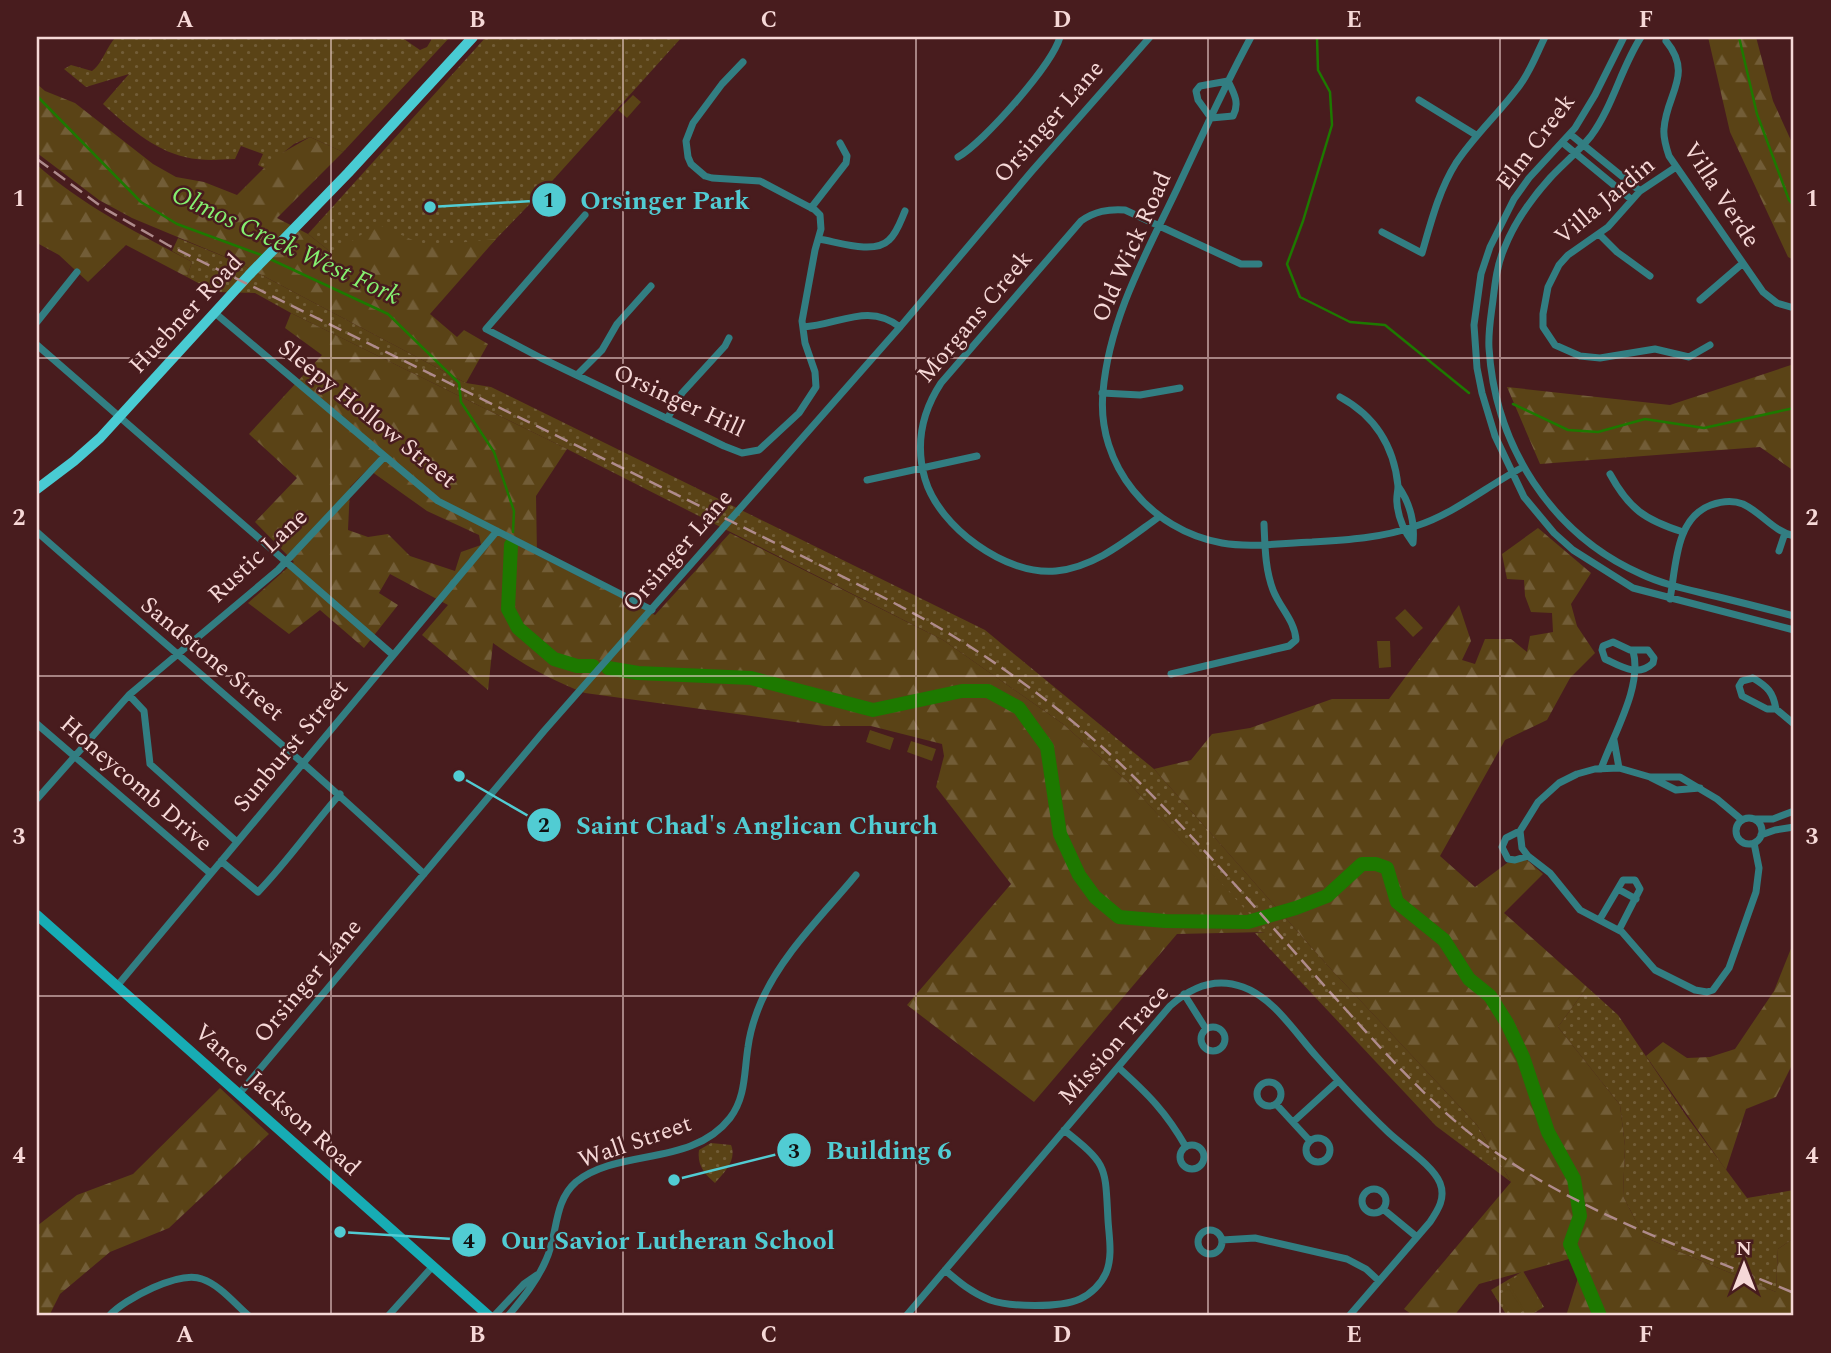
<svg xmlns="http://www.w3.org/2000/svg" width="1831" height="1353" viewBox="0 0 1831 1353" font-family="Spectral,serif">
	<defs>
		<pattern id="grass-dots" width="8" height="8" patternUnits="userSpaceOnUse" patternTransform="scale(1.75)"><rect width="8" height="8" fill="#5a4316"/><path d="M2 2h.1M6 6h.1" fill="none" stroke="#725d37" stroke-width="1.8" stroke-linecap="round"/></pattern>
		<pattern id="forest-firs" width="22" height="20" patternUnits="userSpaceOnUse" patternTransform="scale(1.75)"><rect width="22" height="20" fill="#5a4316"/><path d="M5 1l3.5 6h-7zM16 11l3.5 6h-7z" fill="#725d37"/></pattern>
	</defs>
	<rect width="100%" height="100%" fill="#481c1e"/>
	<!-- grass -->
	<path fill="url(#grass-dots)" d="M116 37H401L420 50 427 47 433 37H450L343 152 310 137 294 144 264 168 258 165 263 154 241 146 235 159C218 160 201 161 185 157 154 150 127 126 103 104L129 74 86 87 64 69 71 65 92 71C103 63 106 47 116 37Z
		M486 37H682L553 180 398 340 338 258 308 234Z
		M178 238 235 261 466 383 491 387 985 630 1154 769 1328 966 1477 1125 1511 1182 1436 1126 1255 933 1265 932 1129 783 1063 724 943 640 567 449 291 313 255 293 215 292 187 277 192 262 172 251Z
		M1587 987 1618 1015 1687 1117 1747 1198 1794 1190V1238L1778 1249 1776 1292 1644 1237 1623 1196 1625 1146 1620 1105 1558 1027Z
		M711 1143 731 1145C737 1160 725 1172 715 1183 704 1173 697 1165 699 1150Z
		M1523 1271 1544 1307 1529 1316H1507L1491 1290Z"/>
	<!-- forest -->
	<path fill="url(#forest-firs)" fill-rule="evenodd" d="M1708 37H1756L1773 101 1794 147V260L1788 257 1730 132Z
		M37 84 45 91 75 103 153 164 176 177 204 182 237 195 275 157 310 137 343 152 277 218 308 234 333 254 377 224 426 246 496 239 430 314 457 337 464 330 488 344 466 383 235 261 132 218 99 200 37 153Z
		M37 165C83 206 138 233 192 262L187 277 126 245 88 282 59 255 37 243Z
		M291 313 567 449 536 496 537 555 655 615 730 533 943 640 1063 724 1129 783 1266 932 1177 934 1034 1102 907 1005 1011 884 936 787 944 756 942 744 871 726H824L585 693C551 680 522 664 493 643L488 690 422 635 448 605 390 574 379 593 398 605 364 648 320 610 289 634 248 603 294 562 255 522 297 478 249 434 322 355 285 328ZM368 469 427 511 479 535 481 545 461 552 455 571 410 556 388 534 368 537 348 530 350 487Z
		M1794 364V471L1760 447 1540 464 1507 387 1670 405Z
		M1538 528 1591 573 1571 604 1577 626 1595 653 1570 678 1547 720 1505 740 1440 856 1475 887 1507 863 1527 860 1543 874 1504 913 1587 987 1558 1027 1620 1105 1625 1146 1623 1196 1644 1237 1776 1292 1778 1249 1794 1238V1316H1566L1578 1278 1569 1259 1479 1284 1454 1316H1414L1404 1309 1511 1182 1477 1125 1328 966 1154 769 1191 760 1212 734 1250 728 1332 699H1389L1459 605 1471 641 1462 660 1475 664 1485 639H1511L1527 652 1530 636 1553 632 1552 613 1531 612 1525 596 1524 580 1507 579 1502 554Z
		M1794 941V1067H1791L1776 1097 1746 1109 1726 1170 1646 1056 1663 1042 1687 1058 1710 1057 1735 1049 1774 991Z
		M220 1088 269 1134 169 1228 110 1252 60 1294 49 1316H37V1226L77 1195 133 1174Z"/>
	<!-- garden -->
	<path fill="#5a4316" d="M633 95 641 102 627 118 618 110Z
		M1405 609 1423 628 1413 637 1395 618Z
		M1377 641H1390L1391 667 1379 668Z
		M870 730 894 738 890 750 866 742Z
		M911 741 936 749 932 761 907 752Z
		M1523 1273 1542 1306 1527 1315 1508 1282Z
		M1509 1289 1523 1311 1512 1316 1498 1295Z"/>
	<g fill="none" stroke-linecap="round" stroke-linejoin="round">
		<!-- stream -->
		<path stroke="#1d7900" stroke-width="2.5" d="M1317 37 1318 70 1330 92 1332 125 1303 221 1287 264 1300 297 1350 322 1385 325 1469 393
			M1739 37 1757 114 1789 200 1794 206
			M37 96 141 202 177 224 264 256
			M270 259 388 314 459 383 461 402 494 452 514 511 513 532
			M1513 404 1568 430 1598 432 1645 419 1704 428 1794 408"/>
		<!-- river -->
		<path stroke="#1d7900" stroke-width="14" d="M511 545 508 609 518 628 554 659 577 666H593
			M608 668 638 673 751 678 873 710 962 691H988L1019 708 1047 747 1060 834 1079 875 1095 897 1119 917 1165 921 1248 922 1296 908 1327 896 1362 864H1376L1387 868 1397 902 1444 940 1469 979 1490 996 1507 1023 1523 1057 1548 1132 1574 1179 1580 1216 1570 1244 1600 1316"/>
		<!-- minor -->
		<path stroke="#327e82" stroke-width="7" d="M1251 37C1224 87 1201 138 1177 189 1146 254 1109 319 1103 392 1096 465 1151 531 1222 543 1251 548 1282 543 1312 542 1347 540 1382 538 1416 526 1454 514 1487 486 1523 467
			M1624 37 1595 95 1575 128 1529 178 1514 199 1490 247 1481 274 1474 325 1477 368 1482 393 1495 436 1524 497 1554 533 1573 550 1633 588 1794 630
			M1641 37C1621 68 1613 106 1591 136 1579 151 1563 164 1550 178 1532 198 1514 223 1504 249 1497 265 1495 283 1493 300 1491 316 1488 332 1489 348 1495 445 1551 534 1641 574 1660 583 1681 588 1702 593 1732 600 1763 608 1794 616
			M1666 41C1694 75 1666 94 1664 129 1663 138 1666 147 1669 156L1763 292 1777 303 1794 308
			M1228 81C1234 93 1240 103 1233 116L1211 118 1198 100 1196 91 1200 86Z
			M1419 100 1476 135
			M1570 134 1640 191
			M1563 143 1632 200
			M958 157C984 142 1052 65 1060 37
			M1676 167 1640 191 1608 227 1568 255 1559 265 1548 287 1543 314V327L1555 345 1580 356 1600 358 1655 349 1689 357 1710 345
			M811 208 846 163 847 156 840 143
			M585 215 486 329 541 358 724 446 742 453 759 450 799 413 816 387 815 372 805 343 802 321 815 250 821 229 820 215 815 210 760 181 712 178 705 176 691 164 688 157 686 141 693 123 722 84 743 62
			M1382 232 1422 253C1431 222 1439 190 1456 163 1474 136 1498 114 1517 89 1530 73 1536 55 1545 37
			M1599 234 1617 252 1650 276
			M819 239C838 242 874 255 889 240 897 233 901 220 905 211
			M1700 300 1743 263
			M215 313 438 501 652 610
			M37 322 77 272
			M803 327C839 325 868 302 900 327
			M37 345 393 655
			M577 375 602 350 617 324 651 286
			M1102 393 1140 395 1180 388
			M1340 397C1375 416 1394 446 1398 486 1398 492 1396 497 1397 503 1398 518 1404 531 1413 543 1415 522 1410 503 1398 486
			M667 419 682 393 725 346 729 338
			M1610 474C1629 509 1645 520 1683 532
			M867 480 977 456
			M1159 517C1128 539 1096 567 1056 571 1006 576 939 527 925 479 915 444 922 412 941 383L1081 221C1095 211 1108 209 1125 210L1241 264H1259
			M37 532C166 646 299 755 424 874
			M1779 551 1785 533
			M1670 599C1676 567 1675 518 1711 505 1722 501 1733 500 1743 504 1762 513 1773 531 1794 536
			M1613 642 1630 650H1648L1654 658 1653 663C1638 678 1620 666 1605 659L1602 650 1603 646Z
			M1171 674 1289 646 1296 640C1295 621 1280 608 1273 590 1265 569 1265 546 1264 524
			M129 695 144 711 150 764 236 841
			M1776 709C1773 692 1768 687 1753 678L1742 681 1739 686 1742 696 1767 709H1776L1794 724
			M37 724 210 873
			M1614 740 1619 768
			M1601 769C1613 735 1643 686 1633 651
			M1651 777H1680L1717 799 1742 820
			M1700 788 1676 790 1650 777 1619 768 1595 769 1577 774 1559 783 1538 802 1520 831 1522 848 1528 856 1550 873 1580 910 1622 932 1655 970 1695 990 1707 992 1713 990 1729 968 1756 892 1759 868 1754 843
			M37 799 129 695 278 570 384 457
			M1736 831a13 13 0 1 1 26 0a13 13 0 1 1-26 0Z
			M1755 819H1773L1794 811
			M1520 831 1506 838 1502 847 1508 859 1515 860 1528 856
			M1761 835 1775 830 1794 827
			M221 861 258 892C288 861 312 826 340 794
			M1618 889 1636 899
			M1600 919 1623 880H1635L1640 889 1638 893 1619 930
			M117 986 497 531
			M1184 994 1206 1029
			M1201 1039a12 12 0 1 1 24 0a12 12 0 1 1-24 0Z
			M1118 1067C1148 1094 1166 1112 1186 1147
			M1257 1094a12 12 0 1 1 24 0a12 12 0 1 1-24 0Z
			M239 1094 544 731 900 327 1032 171 1150 37
			M1276 1104 1310 1141
			M1293 1122 1338 1081
			M1306 1150a12 12 0 1 1 24 0a12 12 0 1 1-24 0Z
			M1180 1157a12 12 0 1 1 24 0a12 12 0 1 1-24 0Z
			M1362 1201a12 12 0 1 1 24 0a12 12 0 1 1-24 0Z
			M1383 1209 1417 1237
			M1198 1242a12 12 0 1 1 24 0a12 12 0 1 1-24 0Z
			M1222 1240 1255 1238 1347 1259 1366 1269 1379 1281
			M945 1270C959 1282 972 1293 990 1300 1010 1307 1060 1308 1080 1299 1091 1294 1101 1284 1106 1273 1113 1256 1109 1237 1108 1220 1105 1165 1108 1165 1064 1130
			M109 1316C124 1299 180 1270 202 1279 220 1285 235 1304 249 1316
			M388 1316 433 1266
			M494 1316 524 1284 537 1275
			M508 1316C523 1298 537 1281 546 1260 558 1235 553 1202 576 1182 618 1148 692 1167 730 1118 746 1097 744 1072 748 1047 750 1032 755 1016 761 1002 782 954 823 915 856 875
			M906 1316 1170 1006C1191 987 1216 977 1243 987 1274 998 1296 1034 1317 1057 1339 1082 1362 1107 1387 1131 1401 1145 1433 1165 1440 1183 1446 1198 1438 1210 1430 1222L1349 1316"/>
		<!-- secondary -->
		<path stroke="#17acb4" stroke-width="10" d="M37 915 489 1316"/>
		<!-- primary -->
		<path stroke="#49cbd3" stroke-width="10" d="M37 489 74 461 100 438 249 275 348 173 473 37"/>
		<!-- rail -->
		<path stroke="#af8b8c" stroke-width="2.5" stroke-dasharray="14 7" stroke-linecap="butt" d="M37 159 102 207 168 245 816 563C862 587 909 609 953 636 1020 677 1083 726 1139 782 1212 855 1278 935 1348 1012 1388 1056 1429 1102 1476 1138 1571 1210 1686 1248 1794 1293"/>
	</g>
	<!-- grid -->
	<path fill="none" stroke="#f6d8d7" stroke-width="2" stroke-opacity="0.55" d="M331 37V1316M623 37V1316M916 37V1316M1208 37V1316M1500 37V1316M37 358H1794M37 676H1794M37 996H1794"/>
	<g text-anchor="middle" dominant-baseline="central" stroke-width="5" stroke-linejoin="round" paint-order="stroke">
		<!-- street labels -->
		<g font-size="24" fill="#f6d8d7" stroke="#481c1e">
			<text transform="translate(1049 122) rotate(-49)">Orsinger Lane</text>
			<text transform="translate(1536 142) rotate(-53)">Elm Creek</text>
			<text transform="translate(1721 195) rotate(57)">Villa Verde</text>
			<text transform="translate(1605 201) rotate(-40)">Villa Jardin</text>
			<text transform="translate(1132 247) rotate(-66)">Old Wick Road</text>
			<text transform="translate(186 314) rotate(-47)">Huebner Road</text>
			<text transform="translate(975 317) rotate(-50)">Morgans Creek</text>
			<text transform="translate(679 401) rotate(25)">Orsinger Hill</text>
			<text transform="translate(367 414) rotate(39)">Sleepy Hollow Street</text>
			<text transform="translate(678 551) rotate(-49)">Orsinger Lane</text>
			<text transform="translate(258 556) rotate(-43)">Rustic Lane</text>
			<text transform="translate(212 659) rotate(40)">Sandstone Street</text>
			<text transform="translate(291 746) rotate(-50)">Sunburst Street</text>
			<text transform="translate(136 784) rotate(41)">Honeycomb Drive</text>
			<text transform="translate(308 981) rotate(-50)">Orsinger Lane</text>
			<text transform="translate(1114 1045) rotate(-48)">Mission Trace</text>
			<text transform="translate(277 1100) rotate(42)">Vance Jackson Road</text>
			<text transform="translate(635 1142) rotate(-19)">Wall Street</text>
		</g>
		<!-- water labels -->
		<g font-size="26" font-style="italic" fill="#85f070" stroke="#481c1e">
			<text transform="translate(286 245) rotate(25)">Olmos Creek West Fork</text>
		</g>
	</g>
	<!-- callouts -->
	<path fill="none" stroke="#51ccd3" stroke-width="2.5" d="M430 207L549 200M459 776L544 825M674 1180L794 1150M340 1232L469 1240"/>
	<g fill="#51ccd3" stroke="#481c1e" stroke-width="2.5">
		<circle cx="430" cy="207" r="7"/>
		<circle cx="459" cy="776" r="7"/>
		<circle cx="674" cy="1180" r="7"/>
		<circle cx="340" cy="1232" r="7"/>
		<circle cx="549" cy="200" r="18"/>
		<circle cx="544" cy="825" r="18"/>
		<circle cx="794" cy="1150" r="18"/>
		<circle cx="469" cy="1240" r="18"/>
	</g>
	<g font-size="21" text-anchor="middle" font-weight="bold" fill="#111">
		<text x="549" y="207">1</text>
		<text x="544" y="832">2</text>
		<text x="794" y="1158">3</text>
		<text x="469" y="1248">4</text>
	</g>
	<g font-size="26" text-anchor="middle" font-weight="bold" fill="#51ccd3" stroke="#481c1e" stroke-width="5" stroke-linejoin="round" paint-order="stroke">
		<text x="665" y="209">Orsinger Park</text>
		<text x="757" y="834">Saint Chad's Anglican Church</text>
		<text x="889" y="1159">Building 6</text>
		<text x="668" y="1249">Our Savior Lutheran School</text>
	</g>
	<!-- border -->
	<rect width="1831" height="1353" fill="none" stroke="#481c1e" stroke-width="77"/>
	<!-- north arrow -->
	<g transform="translate(1744 1265)" stroke="#481c1e" stroke-width="5" paint-order="stroke">
	<path d="M0-5L12 26L0 18L-12 26Z" fill="#f6d8d7"/>
	<text y="-10" font-size="19" font-weight="bold" text-anchor="middle" fill="#f6d8d7">N</text>
	</g>
	<rect x="38" y="38" width="1754" height="1276" fill="none" stroke="#f6d8d7" stroke-width="2.5"/>
	<g font-size="23" text-anchor="middle" font-weight="bold" fill="#f6d8d7">
		<text x="185" y="27">A</text>
		<text x="477" y="27">B</text>
		<text x="769" y="27">C</text>
		<text x="1062" y="27">D</text>
		<text x="1354" y="27">E</text>
		<text x="1646" y="27">F</text>
		<text x="19" y="206">1</text>
		<text x="1812" y="206">1</text>
		<text x="19" y="525">2</text>
		<text x="1812" y="525">2</text>
		<text x="19" y="844">3</text>
		<text x="1812" y="844">3</text>
		<text x="19" y="1163">4</text>
		<text x="1812" y="1163">4</text>
		<text x="185" y="1342">A</text>
		<text x="477" y="1342">B</text>
		<text x="769" y="1342">C</text>
		<text x="1062" y="1342">D</text>
		<text x="1354" y="1342">E</text>
		<text x="1646" y="1342">F</text>
	</g>
</svg>
